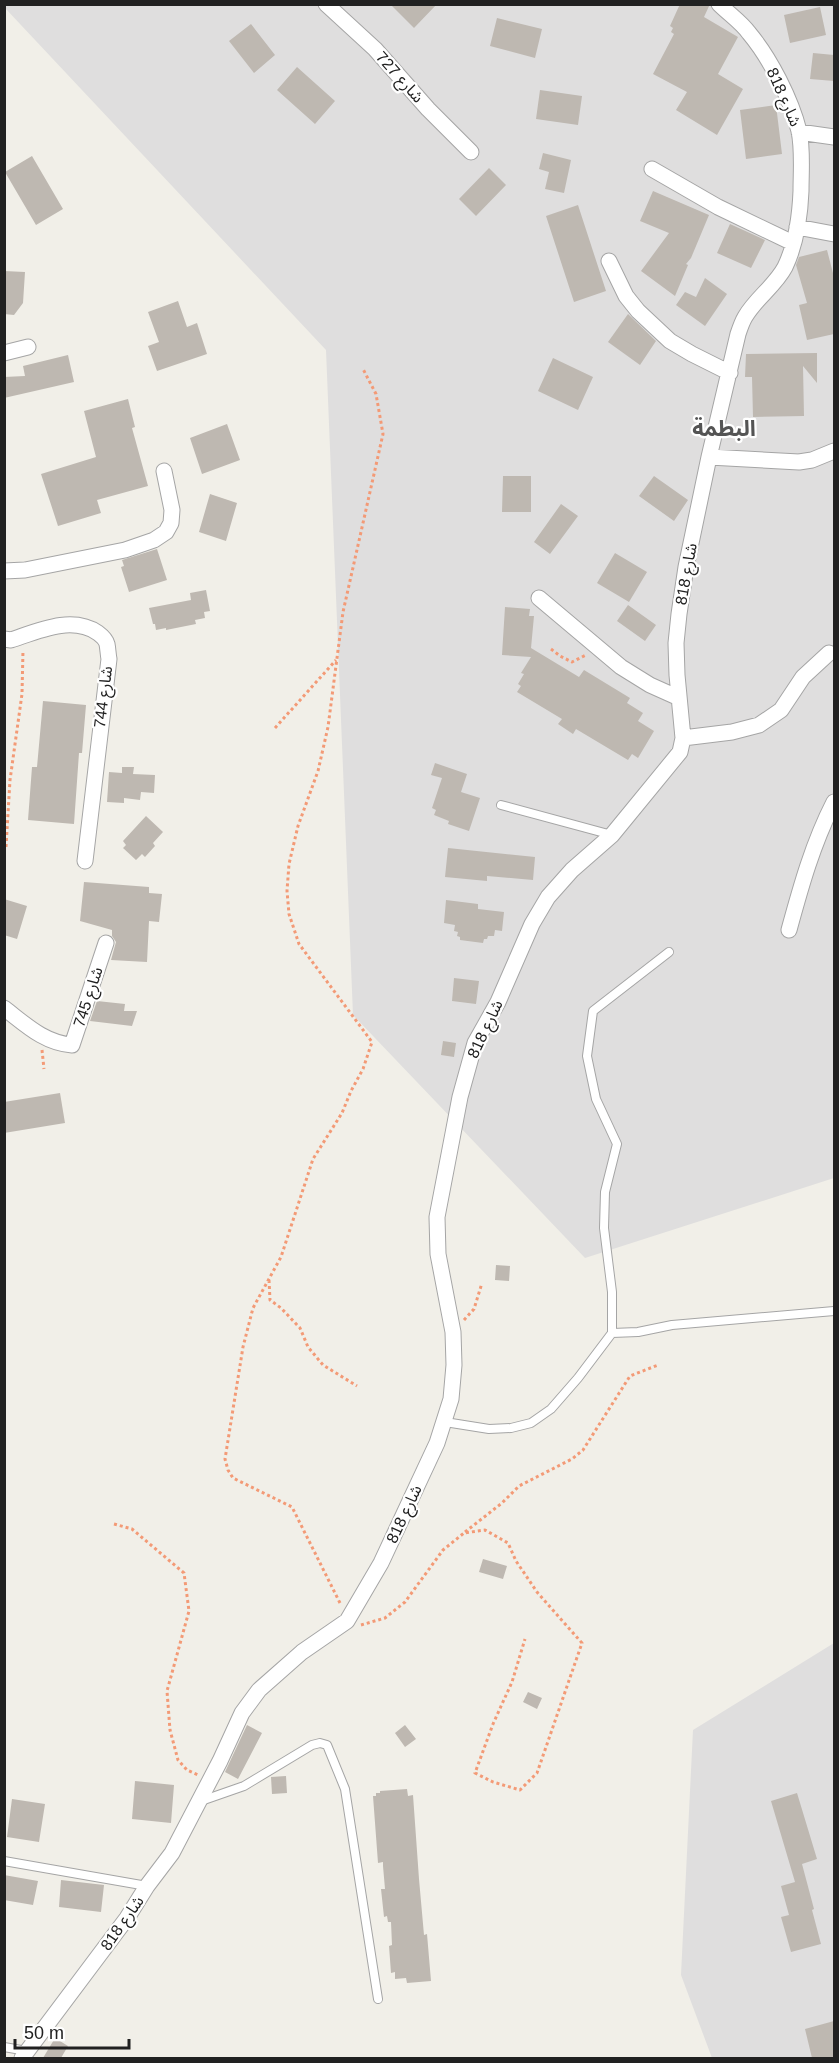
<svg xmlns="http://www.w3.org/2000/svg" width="839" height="2063" viewBox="0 0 839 2063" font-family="Helvetica,'Noto Sans Arabic',sans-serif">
	<rect width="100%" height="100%" fill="#f1efe8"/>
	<!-- residential -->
	<path fill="#dfdede" d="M5 4 834 5V1178L585 1258 353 1015 326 350 5 8Z
		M834 1643V2058H712L681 1975 693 1730Z"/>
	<!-- building -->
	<path fill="#beb8b1" d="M390 4H437L414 28Z
		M680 4H710L704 17 738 37 718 74 743 89 717 135 676 110 687 92 653 74 674 34 671 32 673 28 670 26Z
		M820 7 826 35 790 43 784 15Z
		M497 18 542 29 535 58 490 46Z
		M251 24 275 55 254 73 229 41Z
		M813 53 834 55V81L810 79Z
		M297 67 335 101 315 124 277 90Z
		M540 90 582 96 578 125 536 119Z
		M776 105 782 154 746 159 740 110Z
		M543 153 571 160 564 193 545 189 549 172 539 169Z
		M32 156 63 209 36 225 5 172Z
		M489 168 506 185 476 216 459 199Z
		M653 191 709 215 691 258 686 264 688 265 675 296 641 271 669 233 640 221Z
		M578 205 606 291 574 302 546 216Z
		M730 224 765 240 751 268 717 253Z
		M827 250 834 277V334L807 340 799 305 807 303 796 265 799 257Z
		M4 271 25 272 23 303 14 315 4 314Z
		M705 278 727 294 705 326 676 305 685 292 696 297Z
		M178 301 187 327 197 323 207 354 157 371 148 346 159 342 148 312Z
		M628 314 656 341 640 365 608 342Z
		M817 353V383L803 366 804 416 753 417 752 377H745L746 354Z
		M68 355 74 382 4 398V377L25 376 23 366Z
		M553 358 593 377 578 410 538 391Z
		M128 399 135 427 132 428 148 486 97 500 101 513 58 526 41 474 96 457 84 411Z
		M227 424 240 460 202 474 190 438Z
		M503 476H531V512H502Z
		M654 476 688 500 674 521 639 496Z
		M210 494 237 503 226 541 199 532Z
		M561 504 578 516 550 554 534 542Z
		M157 549 167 580 129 592 121 567 124 566 122 560Z
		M615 553 647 572 629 602 597 583Z
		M206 590 210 611 204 612 205 618 195 620 196 624 166 630V628L156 630 155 624H153L149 608 191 600 190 593Z
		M628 605 656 625 645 641 617 621Z
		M505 607 530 609 529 616H534L531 648 579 677 584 670 630 698 627 703 643 713 638 721 654 731 638 758 632 754 628 760 576 729 573 734 558 724 562 719 517 692 521 686 518 684 524 674 521 673 531 657 502 655Z
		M43 701 86 705 82 753H79L74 824 28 820 32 767H37Z
		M435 763 467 774 461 792 480 798 469 831 448 824 449 821 434 815 436 810 432 808 442 778 431 775Z
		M122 767H134L133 774 155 775 154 793 141 792 140 800 124 798V803L107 802 109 772 122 773Z
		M146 816 163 832 153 843 155 846 145 857 142 854 136 860 123 848 126 845 123 841Z
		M448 848 535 857 533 880 487 876V881L445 877Z
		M84 882 149 887V893L162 894 159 922 149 921 147 962 111 960 116 942 112 936V930L80 921Z
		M4 899 27 906 17 939 4 935Z
		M446 900 478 904V909L504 912 502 931 495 930 494 936H488L487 939H484L483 943 460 940V937L457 936 458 932 454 931 455 925 444 923Z
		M454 978 479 981 476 1004 452 1001Z
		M97 1001 125 1004 124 1011H137L132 1026 90 1021Z
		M443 1041 456 1043 454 1057 441 1055Z
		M60 1093 65 1123 4 1133V1102Z
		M496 1265 510 1266 509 1281 495 1280Z
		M483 1559 507 1566 503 1579 479 1572Z
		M528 1692 542 1698 537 1709 523 1702Z
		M247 1725 262 1733 238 1779 225 1772Z
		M405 1725 416 1739 405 1747 395 1733Z
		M286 1776 287 1793 272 1794 271 1777Z
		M135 1781 174 1785 171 1823 132 1819Z
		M407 1789 408 1796 413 1795 419 1879 424 1935 427 1934 431 1981 407 1983 406 1978 395 1979V1972L391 1973 389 1946 392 1945 391 1922H388L387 1916 384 1917 381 1889H385L383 1866V1862L378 1863 373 1796H376V1793H380V1791Z
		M797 1793 817 1859 802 1864 814 1909 812 1910 821 1944 791 1952 781 1917 789 1915 781 1886 795 1882 771 1801Z
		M12 1799 45 1804 39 1842 7 1837Z
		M4 1875 38 1881 33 1905 4 1900Z
		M61 1880 104 1885 101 1912 59 1907Z
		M834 2021V2058H812L805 2029Z
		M55 2038 68 2046 61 2058H43Z"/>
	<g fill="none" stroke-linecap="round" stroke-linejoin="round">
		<!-- lane casing -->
		<g stroke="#a5a5a5" stroke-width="10">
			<path id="lane" d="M501 805 612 835
				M612 1333 638 1332 672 1325 834 1311
				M445 1422 489 1429 511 1428 531 1423 551 1409 578 1378 612 1333V1292L604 1228 605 1192 617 1144 596 1099 587 1056 593 1011 669 952
				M201 1801 244 1786 312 1745 320 1743 327 1745 345 1789 378 1999
				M4 1861 147 1886
				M4 2047 27 2051"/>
		</g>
		<!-- street casing -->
		<g stroke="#a5a5a5" stroke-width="17">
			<path id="street" d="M326 4 375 49 428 109 471 152
				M799 132 834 137
				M652 169 718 207 793 243
				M797 227 834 234
				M609 261 626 296 638 311 670 341 692 354 730 373
				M4 353 28 347
				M709 457 799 462 812 460 834 451
				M4 571 25 570 125 550 154 540 166 532 171 523 172 510 164 471
				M539 598 621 667 650 685 679 698
				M4 639 11 640C38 631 72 615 98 633 102 636 106 640 107 644 108 649 108 654 109 659L85 861
				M683 738 732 732 759 725 781 710 803 677 829 653
				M789 930C801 886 813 843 834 802
				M4 1008C25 1024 44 1043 72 1045L106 943
				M22 2058 127 1918 147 1886 172 1853 220 1761 242 1713 259 1690 302 1652 347 1621 381 1563 437 1443 451 1399 454 1365 453 1332 438 1254 437 1217 460 1097 475 1043 498 1002 532 924 548 897 572 870 612 835 680 752 683 738 677 675 676 643 679 614 686 567 709 457 738 334C740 328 742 322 745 317 756 298 775 286 785 267 796 244 800 216 801 191 801 171 803 150 799 131 791 99 770 58 749 33 741 22 729 14 719 4"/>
		</g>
		<!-- path -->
		<path stroke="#f39a76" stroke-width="3" stroke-dasharray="3 3" stroke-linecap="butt" d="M551 649 560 656 572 662 586 655
			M275 728 336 660
			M6 847 10 780 22 694 23 650
			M42 1050 44 1069
			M269 1280 270 1300 281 1308 300 1328 308 1347 323 1365 357 1386
			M464 1320 474 1309 482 1283
			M114 1524 132 1529 184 1573 189 1611 167 1691 170 1730 178 1760 187 1770 198 1775
			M465 1532 502 1503 519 1486 572 1459 583 1450 630 1376 658 1365
			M340 1603 292 1507 233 1478 228 1470 225 1459 243 1347 253 1308 281 1257 313 1159 342 1113 351 1091 363 1069 372 1042 299 944 289 914 287 891 289 864 298 826 318 771 328 727 343 612 383 434 376 394 363 369
			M361 1625 385 1618 405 1602 443 1550 464 1533 485 1530 508 1543 516 1561 537 1592 582 1643 537 1773 520 1790 493 1782 475 1773 493 1724 512 1682 525 1639"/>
		<!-- lane -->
		<use href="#lane" stroke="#fff" stroke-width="8"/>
		<!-- street -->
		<use href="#street" stroke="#fff" stroke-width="15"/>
	</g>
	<g text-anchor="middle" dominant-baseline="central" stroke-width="4.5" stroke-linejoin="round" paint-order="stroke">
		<!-- street labels -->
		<g font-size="16" fill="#212121" stroke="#fff">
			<text transform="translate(400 77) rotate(48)">شارع 727</text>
			<text transform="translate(784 97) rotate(66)">شارع 818</text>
			<text transform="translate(686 574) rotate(-80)">شارع 818</text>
			<text transform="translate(103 697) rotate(-83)">شارع 744</text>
			<text transform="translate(88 997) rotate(-72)">شارع 745</text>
			<text transform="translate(485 1029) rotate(-65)">شارع 818</text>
			<text transform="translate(404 1514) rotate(-65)">شارع 818</text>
			<text transform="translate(122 1923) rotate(-55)">شارع 818</text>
		</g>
		<!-- district labels -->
		<g font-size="22" font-weight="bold" fill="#545454" stroke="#fff">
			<text x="724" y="428">البطمة</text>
		</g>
	</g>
	<!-- border -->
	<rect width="839" height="2063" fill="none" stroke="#212121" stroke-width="12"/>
	<!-- scale -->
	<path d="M15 2039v9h114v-9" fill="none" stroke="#212121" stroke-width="3"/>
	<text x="24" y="2039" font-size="18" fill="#212121" stroke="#ffffff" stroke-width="4.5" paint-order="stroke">50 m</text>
</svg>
